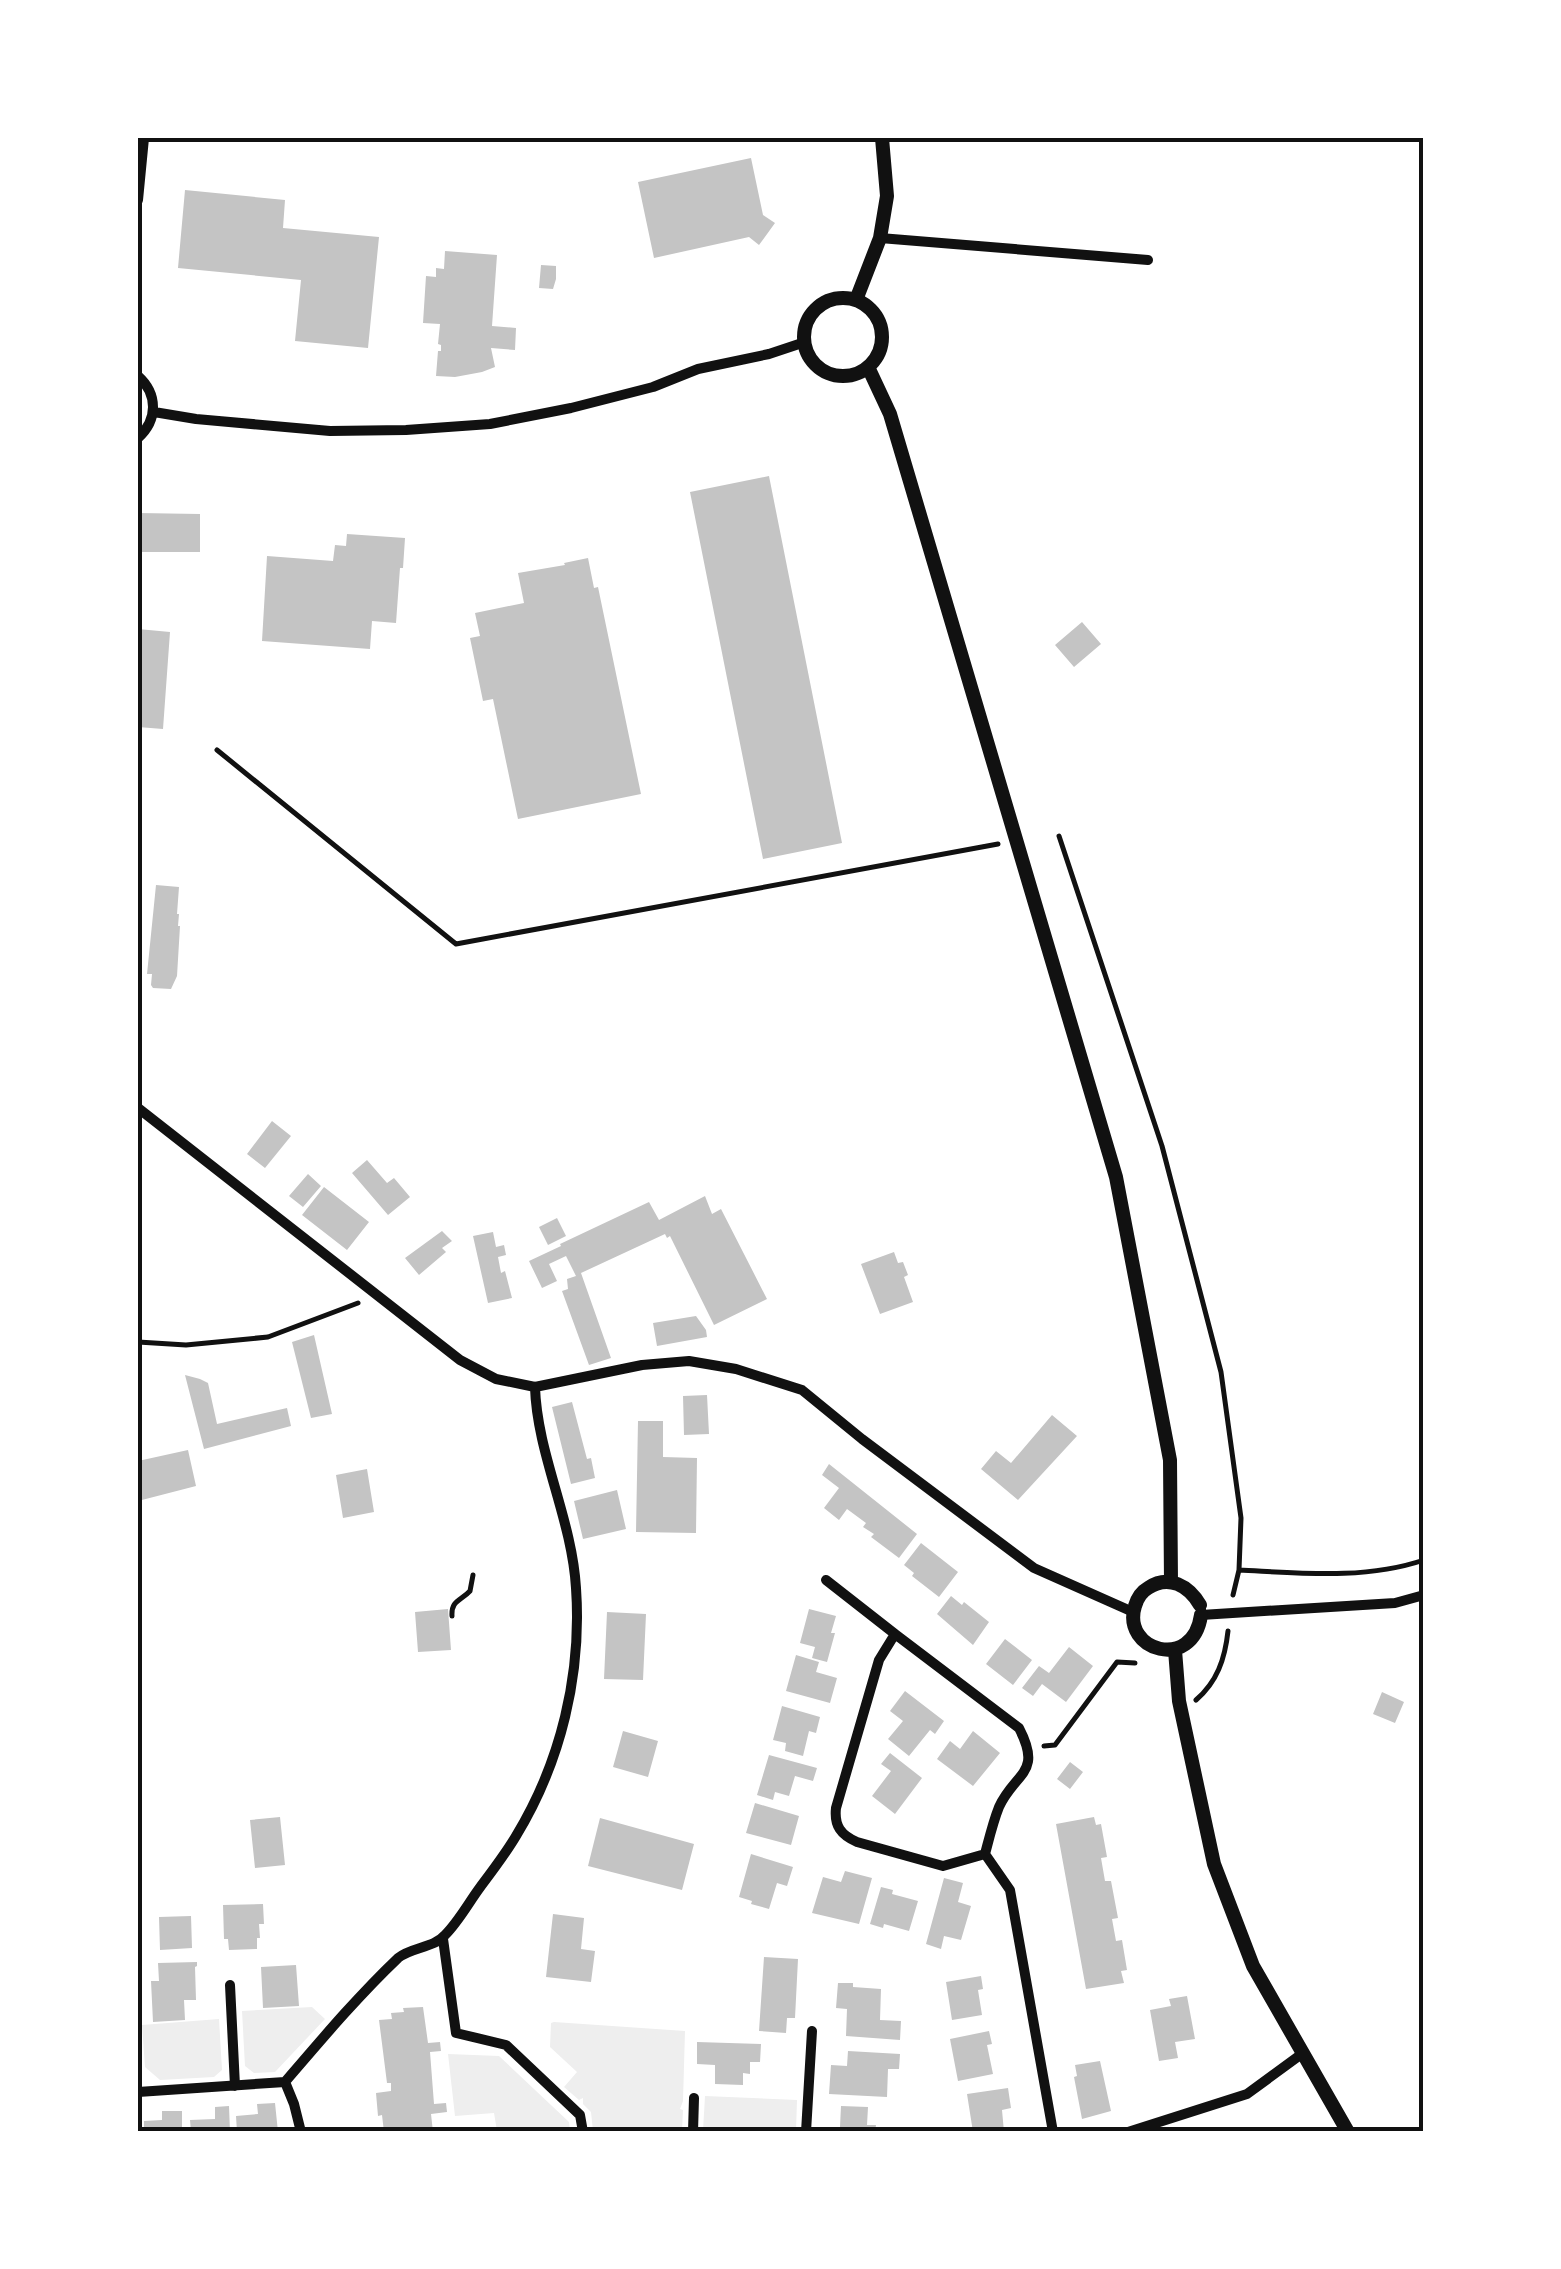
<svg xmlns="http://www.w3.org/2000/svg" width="1561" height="2269" viewBox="0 0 1561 2269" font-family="Lora,serif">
	<rect width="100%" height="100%" fill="#fff"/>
	<!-- green -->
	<path fill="#eee" d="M312 2007 325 2019 275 2072 254 2073 245 2066 242 2011Z
		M219 2019 222 2070 214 2077 160 2080 145 2067 142 2025Z
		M554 2022 685 2031 683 2101 680 2109 683 2110 682 2131H593L591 2112 583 2104V2098L579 2100 564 2087 577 2072 550 2047 551 2023Z
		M448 2054 499 2056 569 2122 570 2131H497L494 2113 455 2116Z
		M705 2096 797 2100 796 2131H703Z"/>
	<!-- building -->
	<path fill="#c4c4c4" d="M751 158 763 215 775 223 759 245 749 237 654 258 638 182Z
		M185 190 285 200 283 228 379 237 368 348 295 341 301 280 178 268Z
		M445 251 497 255 492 326 516 328 515 350 491 348 495 367 482 372 455 377 436 376 438 351H441V345L438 344 440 324 423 323 426 276 436 277V268L444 269Z
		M541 265 556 266V279L553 289 539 288Z
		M769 476 842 843 763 859 690 492Z
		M138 513 200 514V552H138Z
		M347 534 405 538 403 568H400L396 623 372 621 370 649 262 641 267 556 333 561 335 545 346 546Z
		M588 558 594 588 598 587 641 794 518 819 493 699 483 701 470 638 480 636 475 613 524 603 518 573 565 565 564 563Z
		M1082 622 1101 644 1074 667 1055 645Z
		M138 629 170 632 163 729 138 727Z
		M156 885 179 887 177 914H179L178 926H180L177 976 171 989 153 988 151 985 152 974H147Z
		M272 1121 291 1136 265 1168 247 1154Z
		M367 1160 387 1183 394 1178 410 1197 388 1215 352 1173Z
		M308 1174 321 1186 303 1207 289 1196Z
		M324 1187 369 1222 347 1250 302 1215Z
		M705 1196 712 1214 721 1209 767 1299 714 1325 670 1236 667 1238 665 1234 581 1273 611 1358 589 1365 562 1291 568 1289 567 1279 576 1276 566 1256 549 1264 557 1281 542 1288 529 1261 561 1246 560 1244 649 1202 659 1220Z
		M557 1218 566 1236 548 1245 539 1227Z
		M442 1231 452 1241 442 1248 446 1252 419 1275 405 1258Z
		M493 1232 496 1247 504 1245 506 1255 498 1257 501 1273 505 1271 512 1298 488 1303 473 1236Z
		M894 1252 898 1263 903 1262 908 1275 904 1277 913 1302 880 1314 861 1264Z
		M696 1316 706 1330 707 1337 657 1346 653 1323Z
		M314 1335 332 1414 311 1418 292 1342Z
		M185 1375 200 1379 208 1383 217 1424 287 1408 291 1426 204 1449Z
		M707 1395 709 1434 684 1435 683 1396Z
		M572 1402 587 1459 591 1458 595 1478 571 1484 552 1407Z
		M1052 1415 1077 1436 1018 1500 981 1469 996 1451 1011 1463Z
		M638 1421H663V1457L697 1458 696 1533 636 1532Z
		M188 1450 196 1486 138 1501V1461Z
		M829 1464 917 1534 899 1558 871 1537 874 1534 863 1527 866 1523 847 1509 839 1520 824 1508 839 1488 822 1475Z
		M367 1469 374 1512 343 1518 336 1475Z
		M617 1490 626 1529 583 1539 574 1501Z
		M921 1543 958 1572 939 1597 912 1576 914 1573 904 1565Z
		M951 1596 962 1605 964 1602 989 1622 973 1645 937 1614Z
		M448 1609 451 1650 418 1652 415 1612Z
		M809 1609 836 1616 831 1633H835L827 1662 812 1658 815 1647 800 1643Z
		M607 1612 646 1614 643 1680 604 1679Z
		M1005 1639 1032 1660 1013 1685 986 1664Z
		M1069 1647 1093 1666 1066 1702 1042 1684 1033 1696 1022 1688 1039 1666 1049 1673Z
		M796 1655 819 1662 816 1672 837 1678 830 1703 786 1691Z
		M905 1691 944 1721 935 1734 930 1730 909 1756 888 1739 903 1721 890 1711Z
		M1382 1692 1404 1702 1395 1723 1373 1714Z
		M782 1706 820 1717 816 1733 809 1731 803 1756 785 1751 786 1743 773 1740Z
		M623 1731 658 1741 648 1777 613 1767Z
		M973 1731 1000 1753 973 1786 937 1759 950 1741 960 1749Z
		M890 1753 922 1778 895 1814 872 1796 891 1771 881 1764Z
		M769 1755 817 1768 813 1781 795 1776 789 1796 775 1792 773 1800 757 1795Z
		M1070 1762 1083 1772 1070 1789 1057 1779Z
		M755 1803 799 1816 791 1845 746 1833Z
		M280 1817 285 1865 255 1868 250 1820Z
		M1094 1817 1096 1825 1101 1824 1107 1857 1101 1858 1105 1881H1111L1118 1918 1112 1919 1116 1941 1122 1940 1127 1970 1121 1971 1124 1983 1086 1989 1056 1824Z
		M600 1818 694 1844 682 1890 588 1866Z
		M751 1854 793 1867 787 1886 777 1883 769 1909 751 1904 752 1901 739 1897Z
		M845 1871 872 1878 859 1924 812 1913 823 1877 841 1882Z
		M944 1878 963 1883 958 1902 971 1906 961 1940 944 1936 941 1949 926 1944Z
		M881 1887 893 1890 892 1894 918 1901 909 1931 884 1924 883 1928 870 1924Z
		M263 1904 264 1924H259L260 1938H257V1949L229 1950 228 1939H224L223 1905Z
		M553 1914 584 1918 581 1949 595 1951 591 1982 546 1977Z
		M191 1916 192 1948 160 1950 159 1917Z
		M764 1957 798 1959 795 2018H787L786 2033 759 2031Z
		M197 1962V1966L195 1967 196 2000H184L185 2020 153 2022 151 1981H159L158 1963Z
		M296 1965 299 2006 263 2008 261 1967Z
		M981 1976 983 1989 978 1990 982 2015 952 2020 946 1982Z
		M838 1983H853V1987L881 1989 880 2020 901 2021 900 2040 846 2036 847 2009 836 2008Z
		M1187 1996 1195 2039 1175 2042 1178 2058 1159 2061 1150 2010 1171 2006 1169 1999Z
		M423 2007 428 2043 440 2042 441 2051 430 2052 434 2104 446 2103 447 2112 431 2114 433 2132H384L382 2115 378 2116 376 2093 391 2091V2083H387L379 2020 392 2019 391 2013 404 2012 403 2008Z
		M989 2031 992 2044 987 2045 993 2074 958 2081 950 2039Z
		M697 2042 761 2044 760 2062H750V2074L743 2073V2085L715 2084V2065L697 2064Z
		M848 2051 900 2054 899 2069H888L887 2097 829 2094 831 2065 847 2066Z
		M1100 2061 1111 2111 1082 2119 1074 2077 1077 2076 1075 2065Z
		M1008 2088 1011 2108 1002 2110 1004 2132H973L967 2094Z
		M275 2103 278 2132H237L236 2116 258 2114 257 2104Z
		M229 2106 230 2132H191L190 2120 215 2119V2107Z
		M841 2106 868 2107 867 2125H876L875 2132H826L827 2127H840Z
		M162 2111H182V2132H144V2121L162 2120Z"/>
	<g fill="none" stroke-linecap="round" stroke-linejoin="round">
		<!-- path -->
		<path stroke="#111" stroke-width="5" d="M217 750 456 944 998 844
			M1059 836 1162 1146 1221 1372 1241 1518 1239 1570
			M138 1342 186 1345 268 1337 358 1303
			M1233 1595 1239 1570C1300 1573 1365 1580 1424 1560
			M452 1616C451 1600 461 1601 470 1591L473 1575
			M1196 1700C1217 1682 1225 1659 1228 1631
			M1044 1746 1055 1745 1117 1662 1135 1663"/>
		<!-- minor -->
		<path stroke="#111" stroke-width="10" d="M138 200 144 138
			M880 238 1148 260
			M138 376C158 394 158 420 138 438
			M154 412 196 419 330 431 406 430 490 424 571 408 653 387 698 369 769 354 805 342
			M138 1108 460 1360 496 1379 535 1387 642 1365 689 1361 736 1369 802 1390 862 1439 1034 1568 1133 1612
			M826 1580 895 1634
			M1201 1609V1615L1395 1603 1424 1595
			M985 1854 943 1866 857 1842C841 1835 834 1826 836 1808L879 1660 895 1634 1019 1728C1043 1774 1015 1772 999 1807 993 1822 989 1839 985 1854L1010 1890 1053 2132
			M443 1939 456 2033 506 2045 580 2115 583 2132
			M230 1985 235 2086
			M285 2082 294 2104 301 2132
			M138 2092 285 2082C321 2040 358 1996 398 1958 411 1947 434 1948 445 1935 459 1921 469 1902 481 1886 493 1870 506 1853 516 1836 561 1762 582 1674 576 1588 572 1519 537 1454 535 1387
			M693 2132 694 2098
			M806 2132 812 2031
			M1128 2132 1247 2094 1303 2053"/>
		<!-- tertiary -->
		<path stroke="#111" stroke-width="14" d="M804 337a39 39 0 1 1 78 0a39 39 0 1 1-78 0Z
			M856 300 880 238 887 196 882 138
			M868 367 890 414 1116 1177 1170 1460 1171 1582
			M1200 1605C1189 1586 1169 1574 1148 1588 1141 1592 1137 1599 1135 1606 1121 1651 1193 1672 1201 1615
			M1175 1650 1179 1701 1214 1864 1253 1966 1348 2132"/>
	</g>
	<!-- border -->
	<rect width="1561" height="2269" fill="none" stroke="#ffffff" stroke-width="280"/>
	<rect x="140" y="140" width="1281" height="1989" fill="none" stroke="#111" stroke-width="4"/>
</svg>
